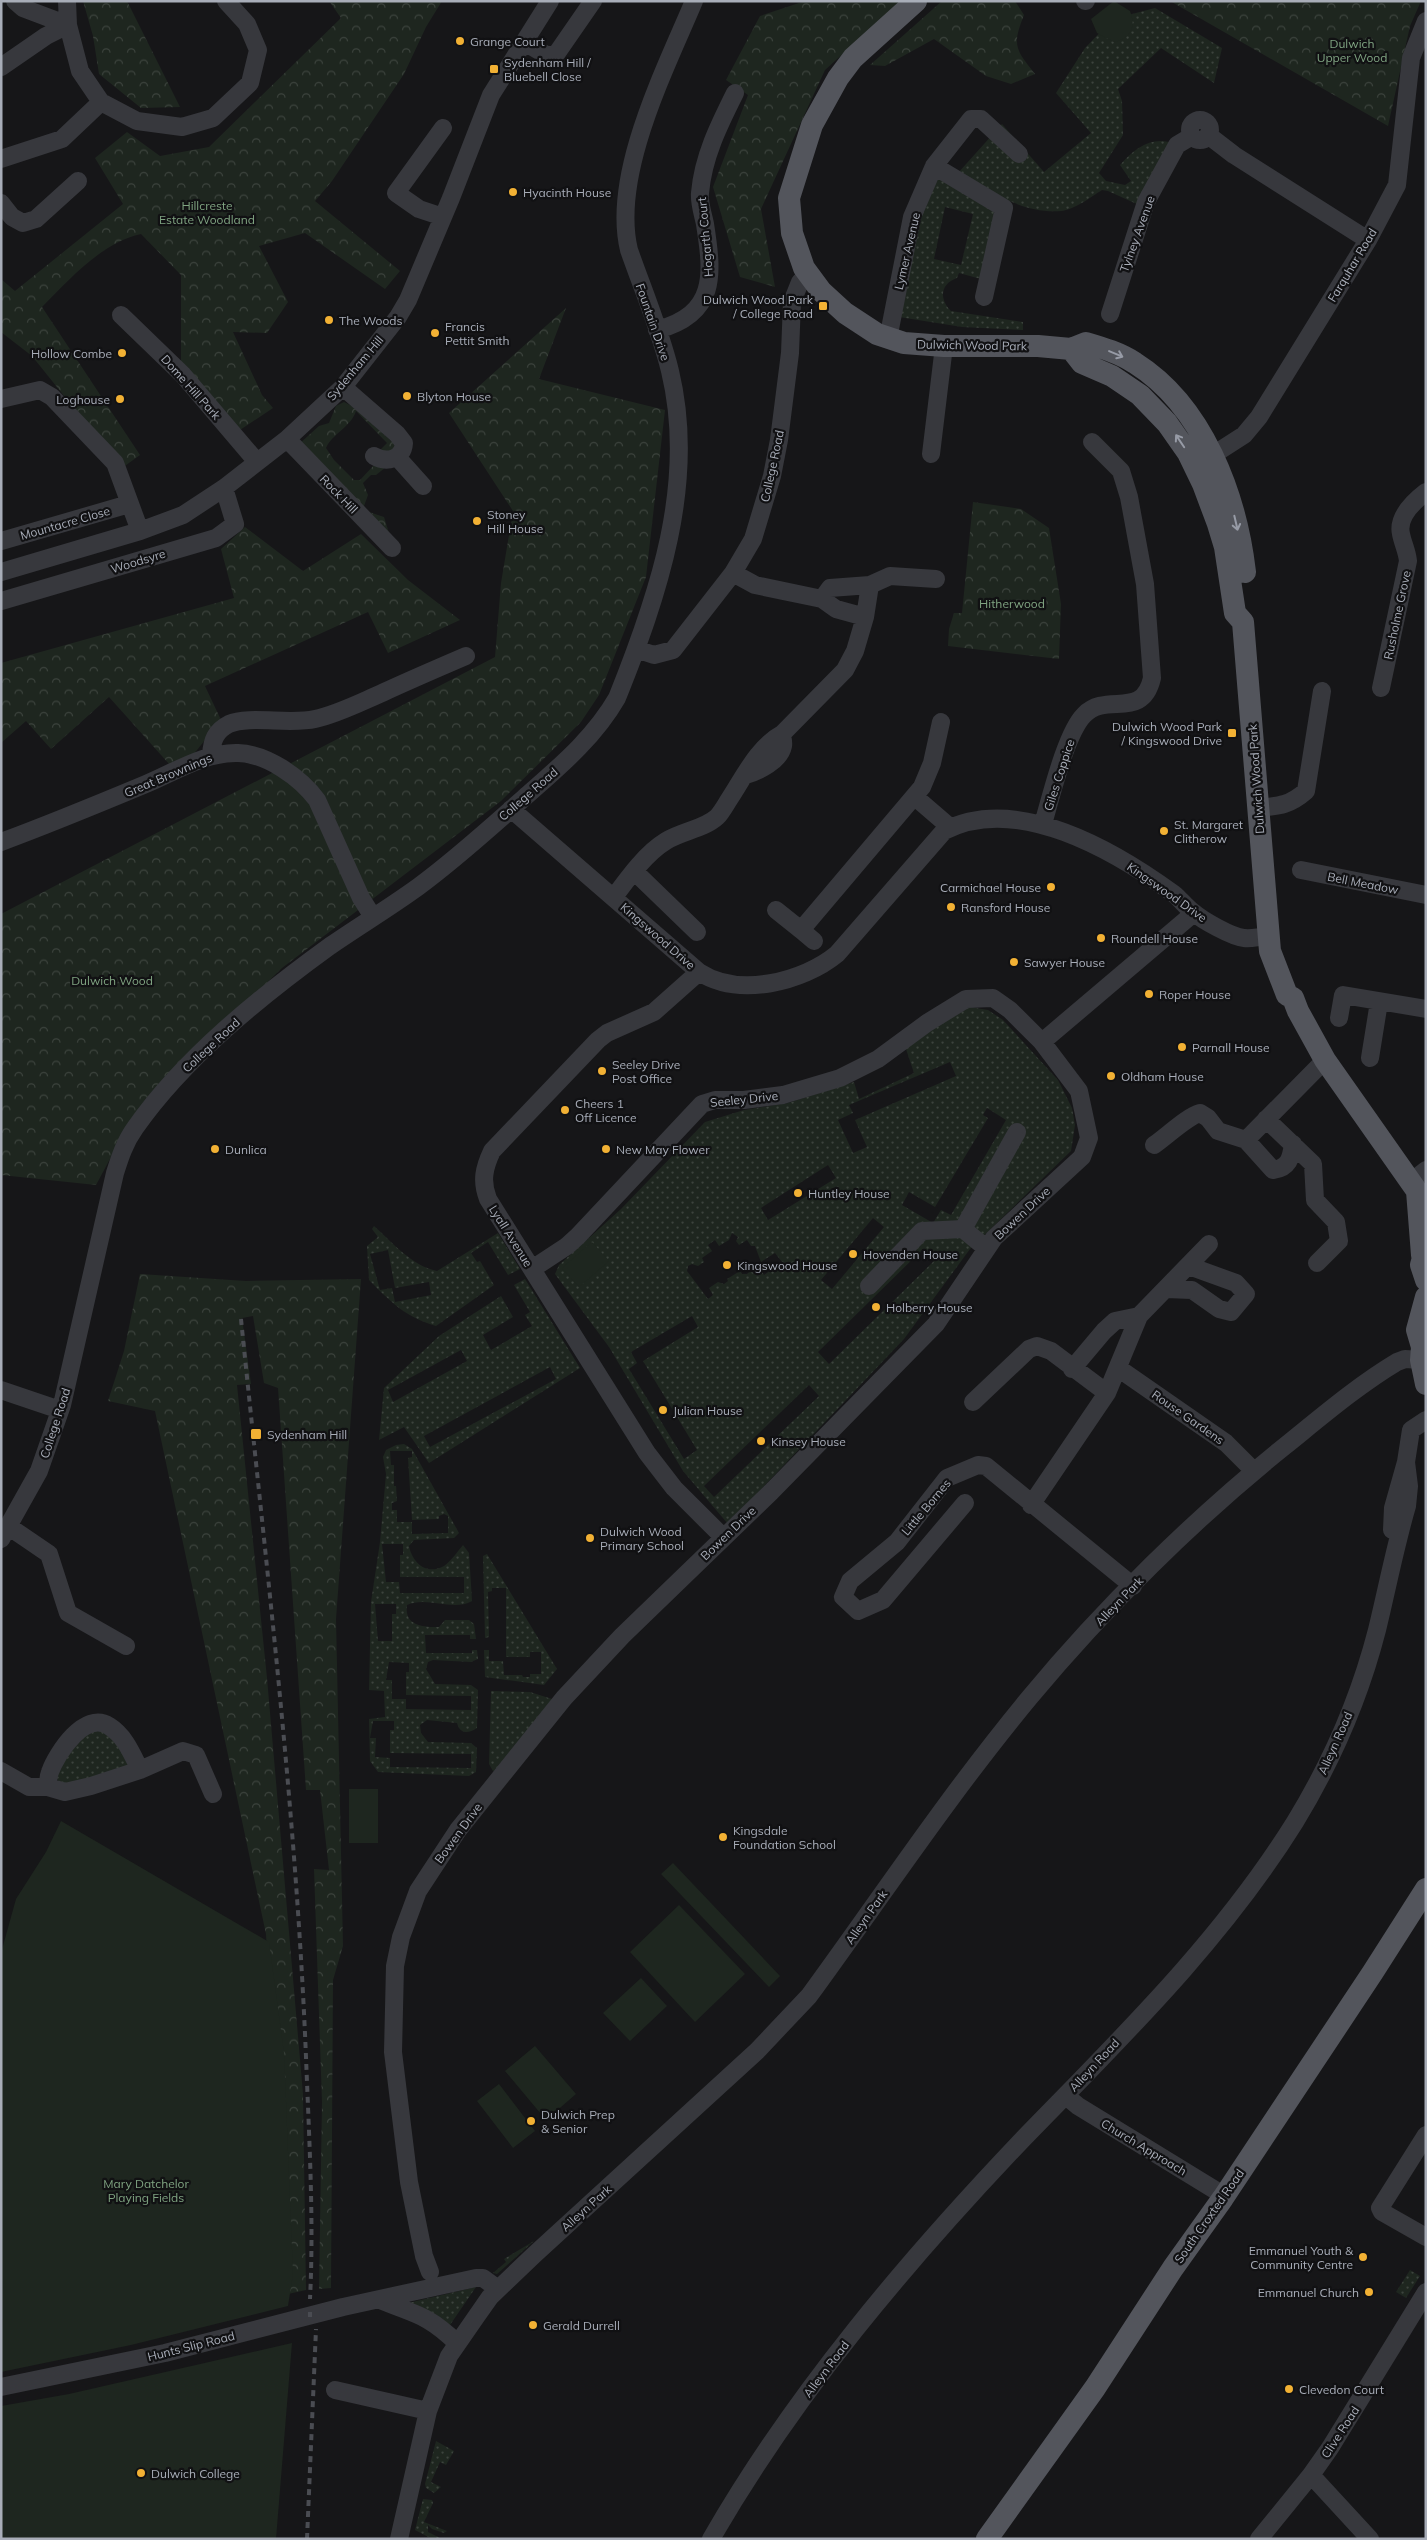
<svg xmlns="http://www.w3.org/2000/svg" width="1427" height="2540" viewBox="0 0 1427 2540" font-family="Mulish,sans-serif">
	<defs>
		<pattern id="grass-dots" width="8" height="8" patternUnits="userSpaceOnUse" patternTransform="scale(1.25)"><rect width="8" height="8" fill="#1e261f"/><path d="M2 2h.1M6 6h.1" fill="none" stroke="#3c433d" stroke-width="1.8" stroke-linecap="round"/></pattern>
		<pattern id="forest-crowns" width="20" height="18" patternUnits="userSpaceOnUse" patternTransform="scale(1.25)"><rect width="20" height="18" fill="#1e261f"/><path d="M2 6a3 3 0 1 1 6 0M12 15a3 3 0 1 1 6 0" fill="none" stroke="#3c433d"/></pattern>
	</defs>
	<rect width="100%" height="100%" fill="#161618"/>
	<!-- grass -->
	<path fill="url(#grass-dots)" fill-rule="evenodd" d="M1155 8 1222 48 1214 83 1161 48 1118 89 1122 101 1123 135 1099 173 1106 181 1125 185 1131 181 1120 165C1135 147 1155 134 1177 145L1139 205 1108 191 1102 190C1091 197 1074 210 1061 211 1023 214 989 191 958 173L1002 124 1044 172 1091 133 1056 93 1085 48 1113 19Z
		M934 166 1004 208 988 281 959 273 957 278C940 284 939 299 951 311L1023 322V330L962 327 893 316ZM945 207 973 214 961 265 934 259Z
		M970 1007 988 1010 1003 1020 1058 1080 1072 1108 1075 1125 1071 1151 970 1249 904 1339 728 1524 683 1471 609 1347 555 1274 559 1265 621 1209 705 1122 744 1110 788 1103 854 1082 859 1099 914 1073 906 1049 949 1015ZM950 1062 956 1076 855 1120 867 1147 853 1153 838 1120 853 1113 849 1105ZM987 1108 1006 1120 951 1215 941 1210 933 1223 902 1205 909 1192 935 1207 988 1118 983 1115ZM828 1165 836 1178 768 1220 761 1208ZM873 1218 884 1227 832 1289 821 1280ZM732 1233 738 1237 736 1241 739 1245 747 1240 751 1246H755L761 1262 775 1253 782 1262 764 1275 757 1264 747 1274H742L740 1271 727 1279 728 1281 724 1284 718 1282 709 1288 713 1295 708 1299 687 1271 688 1266 692 1264 698 1266 704 1262 702 1258 712 1251 708 1245 715 1240 719 1246 729 1240ZM923 1249 934 1261 829 1364 818 1352ZM692 1316 698 1327 643 1361 697 1450 684 1459 629 1369 637 1363 631 1352ZM809 1385 819 1396 714 1497 704 1486Z
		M374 1226C393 1243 412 1266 437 1271L498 1233 520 1269 508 1275 488 1242 471 1253 477 1262 480 1261 494 1285 436 1326C405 1317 391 1302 369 1280L367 1246 378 1237 372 1229ZM388 1250 395 1288 429 1282 431 1295 395 1302 392 1288 380 1290 370 1254Z
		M525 1279 580 1368 429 1463 404 1427 379 1440 384 1388 439 1336 501 1296 513 1317 483 1335 491 1350 532 1326 525 1315 530 1312 514 1285ZM461 1350 467 1361 393 1402 388 1390ZM550 1367 556 1379 430 1447 424 1436Z
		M404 1444 412 1449 459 1533 454 1538 414 1540 409 1546C412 1562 426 1576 444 1566 451 1561 458 1551 463 1545L469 1553 472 1601C453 1612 428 1596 407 1605 404 1626 423 1627 439 1627L445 1620H469L474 1624 476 1639H470V1635H425L426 1653H472V1650H477L478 1659 471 1662 433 1660 428 1662 426 1669 435 1684 471 1685 478 1690 477 1728C468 1734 460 1734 457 1723L427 1720 420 1725 421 1733 428 1742 471 1743 477 1748 476 1772 469 1776 378 1772 370 1761 369 1719 385 1717 384 1691 369 1690 371 1602 380 1542 386 1474 383 1457 386 1450 396 1445ZM390 1451H412V1457L408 1458 412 1520 439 1519V1516L444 1514 448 1516V1533L412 1534V1522H397V1510H392V1503L397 1501 396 1486H394V1465H391ZM382 1544H403V1555H400V1577H464V1593H400L399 1582H386ZM375 1604H396V1614H392V1641H378ZM389 1662 409 1663V1672H406V1695L471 1696V1710L406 1709V1699H392V1680H386ZM373 1721H394V1730H390V1753L471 1754V1768L390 1767V1758L375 1757 376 1738H370Z
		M487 1554 557 1669 544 1685 485 1677 484 1650H489V1661H503L504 1675H522L523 1677H530V1674H541V1652H530V1657H506V1588H492V1591L488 1592 489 1637 485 1638 483 1556Z
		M491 1691 530 1692 552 1699 500 1769 493 1771 489 1764Z
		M90 1729 110 1733 130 1765 95 1781 60 1784 55 1774 56 1769Z
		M534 2241 497 2274 493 2273 506 2262 504 2259Z
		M1410 2270 1420 2276 1406 2298 1396 2292Z
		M476 2287 450 2325 435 2314 408 2303Z
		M436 2441 454 2451 446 2465 440 2462 431 2482 441 2487 434 2493 426 2488 425 2484Z
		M423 2499 432 2500 433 2503 424 2522 447 2531 444 2533 432 2529 428 2525V2532L442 2539H432L415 2530Z"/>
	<!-- forest -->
	<path fill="url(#forest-crowns)" d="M83 1H127L180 107 141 108 99 74 93 36Z
		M329 1H442L426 27 404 74 332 181 315 201 400 271 385 289 305 233 259 246 288 302 267 333 233 332 262 395 273 408 237 432 181 366V275L141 234C101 243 70 279 42 307L140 455 122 468 32 356 1 332V279L15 291 123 204 95 158 127 132 160 156 209 147 341 18Z
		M805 1H901L825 70 761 209 775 287 740 277 713 187 748 95 726 80 760 16Z
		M942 1H1015L1024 15C1012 45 1015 49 1035 74L1011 84 986 76 934 39 885 66 870 65Z
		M1170 1H1421L1410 26 1388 126Z
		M566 308 539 379 665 410 646 577 599 695 581 722 501 801 282 968 181 1067 126 1129 96 1185 1 1175V914L495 657 501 583 513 511 449 413Z
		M344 402 352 406 396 445V450L377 453 387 443 356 411C351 427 332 434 326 448L334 460 354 480H360L376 463 386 467 376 475H371L363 483 368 495 364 506 366 511 384 517 389 533 298 445 319 426 329 423 336 406Z
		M973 502 1021 509 1049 528 1061 604 1059 659 948 646 949 629 954 613H962Z
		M245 527 303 571 361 534 408 580 460 620 388 653 368 612 205 686 221 720 193 755 170 765 109 697 51 749 26 721 1 743V663L234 598 221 549Z
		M140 1274 246 1281 361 1279 336 1619 343 1946 333 1980 331 2288 319 2289 322 2102 314 1869 329 1870 320 1790H306L278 1388 264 1383 253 1316 242 1318 251 1384 237 1385 267 1678 303 2094 306 2290 288 2294 266 1934 155 1411 108 1401 124 1351Z"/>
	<!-- park -->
	<path fill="#1e261f" d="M1114 1 1130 11C1136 27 1132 38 1114 42L1097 33 1091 19Z
		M592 1242 609 1261 579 1287 562 1268Z
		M349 1789H378V1843H349Z
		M61 1821 269 1942 284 2053 293 2274 288 2306 131 2345 1 2372V1953L16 1899 46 1852Z
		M673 1863 780 1976 769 1987 661 1874Z
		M679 1905 745 1974 695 2022 630 1952Z
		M641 1978 667 2006 630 2041 603 2013Z
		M535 2046 576 2094 546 2120 505 2071Z
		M499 2084 535 2131 513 2148 477 2101Z
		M292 2343 276 2539H1V2406L69 2394Z"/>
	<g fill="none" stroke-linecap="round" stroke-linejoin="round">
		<!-- minor -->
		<path stroke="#37383d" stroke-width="18" d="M15 1 23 8 68 25
			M67 1 68 25 80 71 101 102 137 121 182 127 213 118 250 83 258 50 247 24 226 1
			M1085 1H1086
			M524 42 548 56 557 53 593 1
			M1 67 46 36 68 25
			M1190 130a10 10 0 1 1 20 0a10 10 0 1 1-20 0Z
			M443 128 396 193 419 209 443 217
			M1208 135 1234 155 1368 240
			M1 159 62 139 101 102
			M934 166 1004 208 984 297
			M1 203 12 217 23 223 36 219 78 181
			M1110 314 1146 202 1177 145 1192 136
			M121 315 183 375 257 462
			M657 330C717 314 713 275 705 224 703 214 699 203 700 193 703 157 719 125 735 93
			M888 339 912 217 934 166 971 119H981L1019 154
			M343 387 397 434 404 443C403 460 386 463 374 456
			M1 399 40 390 52 397 115 463 140 531
			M287 439 392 548
			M931 454 944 346
			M397 457 423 486
			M1202 462 1244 435 1259 417 1368 240 1397 185 1411 58 1426 21
			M1 541 129 504
			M1 572 140 531 183 515 224 488 287 439 343 387 398 317 408 300 451 198 491 95 550 1
			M733 573 755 585 822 599 836 609 865 617 870 585 890 576 936 579
			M822 599 830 588 870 585
			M1 601 216 538 235 524 224 488
			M636 649 654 655 673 650 733 573 753 539 772 476 779 440 790 353 792 302 800 282 807 275
			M1381 688 1408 561C1407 551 1403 544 1401 534 1397 517 1413 502 1426 492
			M211 755C212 741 215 731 229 724 249 715 290 725 315 719 338 714 361 702 382 693 410 680 438 668 466 656
			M746 775C759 771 780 761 783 746 784 742 782 737 782 734
			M915 797 951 828
			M1257 808C1278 806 1289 806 1306 791L1322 691
			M511 809 699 972C739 998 803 982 837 954L944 831C1017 793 1115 851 1174 894 1181 900 1186 907 1193 912 1202 920 1232 937 1244 938 1252 939 1261 937 1270 935
			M1043 824C1051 797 1066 733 1084 715 1107 691 1142 721 1152 678L1145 584 1129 497 1121 471 1092 442
			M1 842C50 824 98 804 146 784 175 772 205 752 238 753 267 754 300 777 317 800L361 898 373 917
			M1301 870 1426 895
			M635 872 697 932
			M614 897C628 878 646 853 666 841 682 831 704 829 717 817 722 812 726 804 730 798 745 775 758 747 782 734L845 670 855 651 865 617
			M776 910 801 930 922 787 932 763 941 722
			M801 930 814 941
			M699 972 654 1012 607 1033 598 1040 492 1151C484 1168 481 1181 488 1199L647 1453 674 1488 723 1537
			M1339 1018 1343 995 1426 1009
			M1042 1042 1194 913
			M1370 1058 1379 1002
			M1266 1119 1313 1164 1315 1200 1336 1222 1339 1241 1317 1263
			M1293 1144C1291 1158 1289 1168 1273 1170L1246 1140 1325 1060
			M1154 1145C1167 1136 1188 1116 1200 1113L1208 1118 1218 1131 1246 1140
			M1412 1181 1426 1170
			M986 1248 963 1229 1017 1132
			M869 1286 922 1231 963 1229
			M1166 1289 1192 1290 1219 1309 1231 1312 1246 1294 1236 1283 1189 1266
			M1118 1368 1226 1443 1254 1471
			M1072 1369 1104 1331 1115 1321 1139 1316 1209 1244
			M1 1390 60 1410
			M973 1402 1029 1349 1037 1346 1051 1351 1107 1393
			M965 1503 883 1600 858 1611 843 1597 850 1581 897 1542 947 1478 978 1465 986 1466 1133 1586
			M1031 1505 1107 1393 1139 1316
			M8 1526 49 1554 68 1613 126 1646
			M1392 1530 1393 1508 1406 1462 1411 1430 1426 1420
			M1 1539 39 1471 62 1405 115 1173C120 1157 125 1142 135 1128 184 1058 261 996 330 946 359 926 389 908 418 887 455 860 490 828 525 797 559 767 594 738 617 698 658 596 697 483 670 371 660 330 643 290 629 250 611 175 665 70 694 1
			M1 1771 29 1787H48L65 1792 91 1786 140 1770 183 1751 196 1755 213 1794
			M48 1787C48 1783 48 1777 50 1772 57 1753 85 1710 109 1726 125 1736 132 1754 140 1770
			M1066 2096 1078 2106 1215 2190 1223 2198
			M1426 2135 1380 2208 1382 2212 1426 2237
			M430 2272 424 2256 409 2182 393 2052 395 1966 401 1937 418 1891 458 1830 564 1698 622 1636 771 1492 936 1324 994 1238 1082 1157 1089 1138 1079 1091 1042 1042 1010 1010 993 998 966 999 927 1023 878 1059 840 1078 783 1095 744 1100H715L702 1104 578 1236 567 1246 532 1269
			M380 2300C416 2315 427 2314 457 2343
			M1 2387 165 2353 343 2307 476 2278H483L498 2289
			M335 2390 428 2411
			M1311 2475 1370 2539
			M399 2539 428 2411 449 2356 476 2317 490 2297 535 2254 757 2051 809 1996C882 1896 951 1792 1030 1697 1103 1609 1195 1518 1285 1446 1321 1417 1357 1386 1397 1362L1405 1359 1421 1360
			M711 2539C795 2393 907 2261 1023 2139 1120 2039 1221 1941 1295 1822 1331 1763 1360 1696 1377 1630 1387 1589 1395 1547 1407 1506L1409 1486 1406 1462
			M1259 2539 1311 2475 1330 2448 1426 2292"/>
		<!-- major -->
		<path stroke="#53555c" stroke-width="22" d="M916 1 853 58 838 78 812 125 789 198 792 233 804 268 821 291 845 313 877 334 904 343 944 346H1038L1071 349 1086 343C1103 348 1120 353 1135 363 1203 406 1236 495 1245 572
			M1071 349 1082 363 1112 376 1140 395 1167 423 1188 453 1203 484 1218 524 1225 547 1235 613 1243 622 1270 951 1287 995 1293 998 1298 1011 1325 1060 1417 1191 1422 1255
			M1426 1247 1421 1265 1426 1280
			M1426 1297 1417 1330 1422 1347 1421 1360 1426 1384
			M987 2539 1095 2388 1173 2268 1223 2198 1373 1972 1426 1889"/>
		<!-- rail -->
		<path stroke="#4a4c52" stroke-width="4" stroke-dasharray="6 5" stroke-linecap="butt" d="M241 1319C266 1565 296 1810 306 2057 309 2137 314 2219 310 2299
			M310 2317V2312
			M307 2539 316 2329"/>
	</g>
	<!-- one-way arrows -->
	<defs><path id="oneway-shaft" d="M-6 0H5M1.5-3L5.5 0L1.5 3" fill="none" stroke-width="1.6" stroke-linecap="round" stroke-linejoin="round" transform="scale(1.25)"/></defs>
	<g stroke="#979ba6">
		<use href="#oneway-shaft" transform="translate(1116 354) rotate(23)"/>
		<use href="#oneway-shaft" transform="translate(1180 441) rotate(-124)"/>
		<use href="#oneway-shaft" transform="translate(1236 523) rotate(77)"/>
	</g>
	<!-- markers -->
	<g fill="#f2b134" stroke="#111113" stroke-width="2">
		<circle cx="460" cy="41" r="5"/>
		<rect x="489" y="64" width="10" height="10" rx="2.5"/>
		<circle cx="513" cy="192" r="5"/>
		<rect x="818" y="301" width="10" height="10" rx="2.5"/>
		<circle cx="329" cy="320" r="5"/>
		<circle cx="435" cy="333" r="5"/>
		<circle cx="122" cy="353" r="5"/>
		<circle cx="407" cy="396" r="5"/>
		<circle cx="120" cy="399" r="5"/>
		<circle cx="477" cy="521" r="5"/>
		<rect x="1227" y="728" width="10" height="10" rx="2.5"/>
		<circle cx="1164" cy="831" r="5"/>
		<circle cx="1051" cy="887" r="5"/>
		<circle cx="951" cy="907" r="5"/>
		<circle cx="1101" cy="938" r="5"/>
		<circle cx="1014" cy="962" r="5"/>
		<circle cx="1149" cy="994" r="5"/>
		<circle cx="1182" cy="1047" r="5"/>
		<circle cx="602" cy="1071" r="5"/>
		<circle cx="1111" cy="1076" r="5"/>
		<circle cx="565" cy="1110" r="5"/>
		<circle cx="215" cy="1149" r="5"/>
		<circle cx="606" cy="1149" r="5"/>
		<circle cx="798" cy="1193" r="5"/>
		<circle cx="853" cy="1254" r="5"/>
		<circle cx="727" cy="1265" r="5"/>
		<circle cx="876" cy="1307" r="5"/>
		<circle cx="663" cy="1410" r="5"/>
		<rect x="250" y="1428" width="12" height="12" rx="2.5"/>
		<circle cx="761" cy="1441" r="5"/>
		<circle cx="590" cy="1538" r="5"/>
		<circle cx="723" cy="1837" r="5"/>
		<circle cx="531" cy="2121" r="5"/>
		<circle cx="1363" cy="2257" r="5"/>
		<circle cx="1369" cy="2292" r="5"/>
		<circle cx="533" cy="2325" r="5"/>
		<circle cx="1289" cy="2389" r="5"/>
		<circle cx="141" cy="2473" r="5"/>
	</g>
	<g text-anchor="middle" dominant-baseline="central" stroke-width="4.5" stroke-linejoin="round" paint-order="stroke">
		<!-- poi labels -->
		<g font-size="12" fill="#a8adb8" stroke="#111113" text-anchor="start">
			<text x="470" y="41">Grange Court</text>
			<text x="504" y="62">Sydenham Hill /<tspan x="504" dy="14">Bluebell Close</tspan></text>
			<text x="523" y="192">Hyacinth House</text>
			<text x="813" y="299" text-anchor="end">Dulwich Wood Park<tspan x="813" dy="14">/ College Road</tspan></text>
			<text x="339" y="320">The Woods</text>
			<text x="445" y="326">Francis<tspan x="445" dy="14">Pettit Smith</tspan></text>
			<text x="112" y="353" text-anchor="end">Hollow Combe</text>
			<text x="417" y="396">Blyton House</text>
			<text x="110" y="399" text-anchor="end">Loghouse</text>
			<text x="487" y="514">Stoney<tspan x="487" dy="14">Hill House</tspan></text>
			<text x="1222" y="726" text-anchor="end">Dulwich Wood Park<tspan x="1222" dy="14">/ Kingswood Drive</tspan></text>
			<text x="1174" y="824">St. Margaret<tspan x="1174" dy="14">Clitherow</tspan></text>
			<text x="1041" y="887" text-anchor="end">Carmichael House</text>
			<text x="961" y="907">Ransford House</text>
			<text x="1111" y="938">Roundell House</text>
			<text x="1024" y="962">Sawyer House</text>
			<text x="1159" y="994">Roper House</text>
			<text x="1192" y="1047">Parnall House</text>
			<text x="612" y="1064">Seeley Drive<tspan x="612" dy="14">Post Office</tspan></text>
			<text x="1121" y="1076">Oldham House</text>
			<text x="575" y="1103">Cheers 1<tspan x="575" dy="14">Off Licence</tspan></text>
			<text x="225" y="1149">Dunlica</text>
			<text x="616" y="1149">New May Flower</text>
			<text x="808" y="1193">Huntley House</text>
			<text x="863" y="1254">Hovenden House</text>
			<text x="737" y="1265">Kingswood House</text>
			<text x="886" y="1307">Holberry House</text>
			<text x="673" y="1410">Julian House</text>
			<text x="267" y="1434">Sydenham Hill</text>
			<text x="771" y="1441">Kinsey House</text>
			<text x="600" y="1531">Dulwich Wood<tspan x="600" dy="14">Primary School</tspan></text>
			<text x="733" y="1830">Kingsdale<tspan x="733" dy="14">Foundation School</tspan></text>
			<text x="541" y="2114">Dulwich Prep<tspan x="541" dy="14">&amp; Senior</tspan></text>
			<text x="1353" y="2250" text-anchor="end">Emmanuel Youth &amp;<tspan x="1353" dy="14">Community Centre</tspan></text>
			<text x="1359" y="2292" text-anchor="end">Emmanuel Church</text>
			<text x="543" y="2325">Gerald Durrell</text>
			<text x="1299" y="2389">Clevedon Court</text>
			<text x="151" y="2473">Dulwich College</text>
		</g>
		<!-- park labels -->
		<g font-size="12" fill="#7fa381" stroke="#111113">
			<text x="1352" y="43">Dulwich<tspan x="1352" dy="14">Upper Wood</tspan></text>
			<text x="207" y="205">Hillcreste<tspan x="207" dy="14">Estate Woodland</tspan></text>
			<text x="1012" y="603">Hitherwood</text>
			<text x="112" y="980">Dulwich Wood</text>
			<text x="146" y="2183">Mary Datchelor<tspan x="146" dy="14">Playing Fields</tspan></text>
		</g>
		<!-- street labels -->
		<g font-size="12" fill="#a8adb8" stroke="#111113">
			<text transform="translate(1137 234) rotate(-70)">Tylney Avenue</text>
			<text transform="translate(705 237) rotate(-95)">Hogarth Court</text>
			<text transform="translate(907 251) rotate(-77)">Lymer Avenue</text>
			<text transform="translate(1352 265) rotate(-59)">Farquhar Road</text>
			<text transform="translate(653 322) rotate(71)">Fountain Drive</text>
			<text transform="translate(972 345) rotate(1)">Dulwich Wood Park</text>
			<text transform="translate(355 368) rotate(-50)">Sydenham Hill</text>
			<text transform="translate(191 387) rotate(48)">Dome Hill Park</text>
			<text transform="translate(772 466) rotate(-78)">College Road</text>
			<text transform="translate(339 494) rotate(46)">Rock Hill</text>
			<text transform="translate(65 523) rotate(-16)">Mountacre Close</text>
			<text transform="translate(138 561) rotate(-17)">Woodsyre</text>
			<text transform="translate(1397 615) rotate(-78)">Rusholme Grove</text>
			<text transform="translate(168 775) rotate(-23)">Great Brownings</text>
			<text transform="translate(1059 775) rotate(-72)">Giles Coppice</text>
			<text transform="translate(1256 779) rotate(-94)">Dulwich Wood Park</text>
			<text transform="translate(528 794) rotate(-41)">College Road</text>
			<text transform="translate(1363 883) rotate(11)">Bell Meadow</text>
			<text transform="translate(1167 892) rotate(35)">Kingswood Drive</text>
			<text transform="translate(658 936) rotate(41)">Kingswood Drive</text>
			<text transform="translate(211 1045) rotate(-43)">College Road</text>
			<text transform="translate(744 1099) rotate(-6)">Seeley Drive</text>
			<text transform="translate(1022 1213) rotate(-43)">Bowen Drive</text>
			<text transform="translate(511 1236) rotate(58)">Lyall Avenue</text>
			<text transform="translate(1188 1417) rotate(35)">Rouse Gardens</text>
			<text transform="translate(55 1423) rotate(-72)">College Road</text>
			<text transform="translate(926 1507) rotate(-50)">Little Bornes</text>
			<text transform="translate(728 1533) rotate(-44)">Bowen Drive</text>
			<text transform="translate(1119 1601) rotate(-46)">Alleyn Park</text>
			<text transform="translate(1335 1743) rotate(-66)">Alleyn Road</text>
			<text transform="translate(458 1833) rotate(-54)">Bowen Drive</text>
			<text transform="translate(866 1917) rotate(-55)">Alleyn Park</text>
			<text transform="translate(1094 2065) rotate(-47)">Alleyn Road</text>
			<text transform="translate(1144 2147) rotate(31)">Church Approach</text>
			<text transform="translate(586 2208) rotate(-42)">Alleyn Park</text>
			<text transform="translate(1209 2216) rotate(-55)">South Croxted Road</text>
			<text transform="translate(191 2346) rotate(-14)">Hunts Slip Road</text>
			<text transform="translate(826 2369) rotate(-53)">Alleyn Road</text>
			<text transform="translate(1340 2432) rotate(-57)">Clive Road</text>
		</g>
	</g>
	<!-- border -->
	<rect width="1427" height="2540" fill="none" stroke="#a8adb8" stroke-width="5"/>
</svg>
